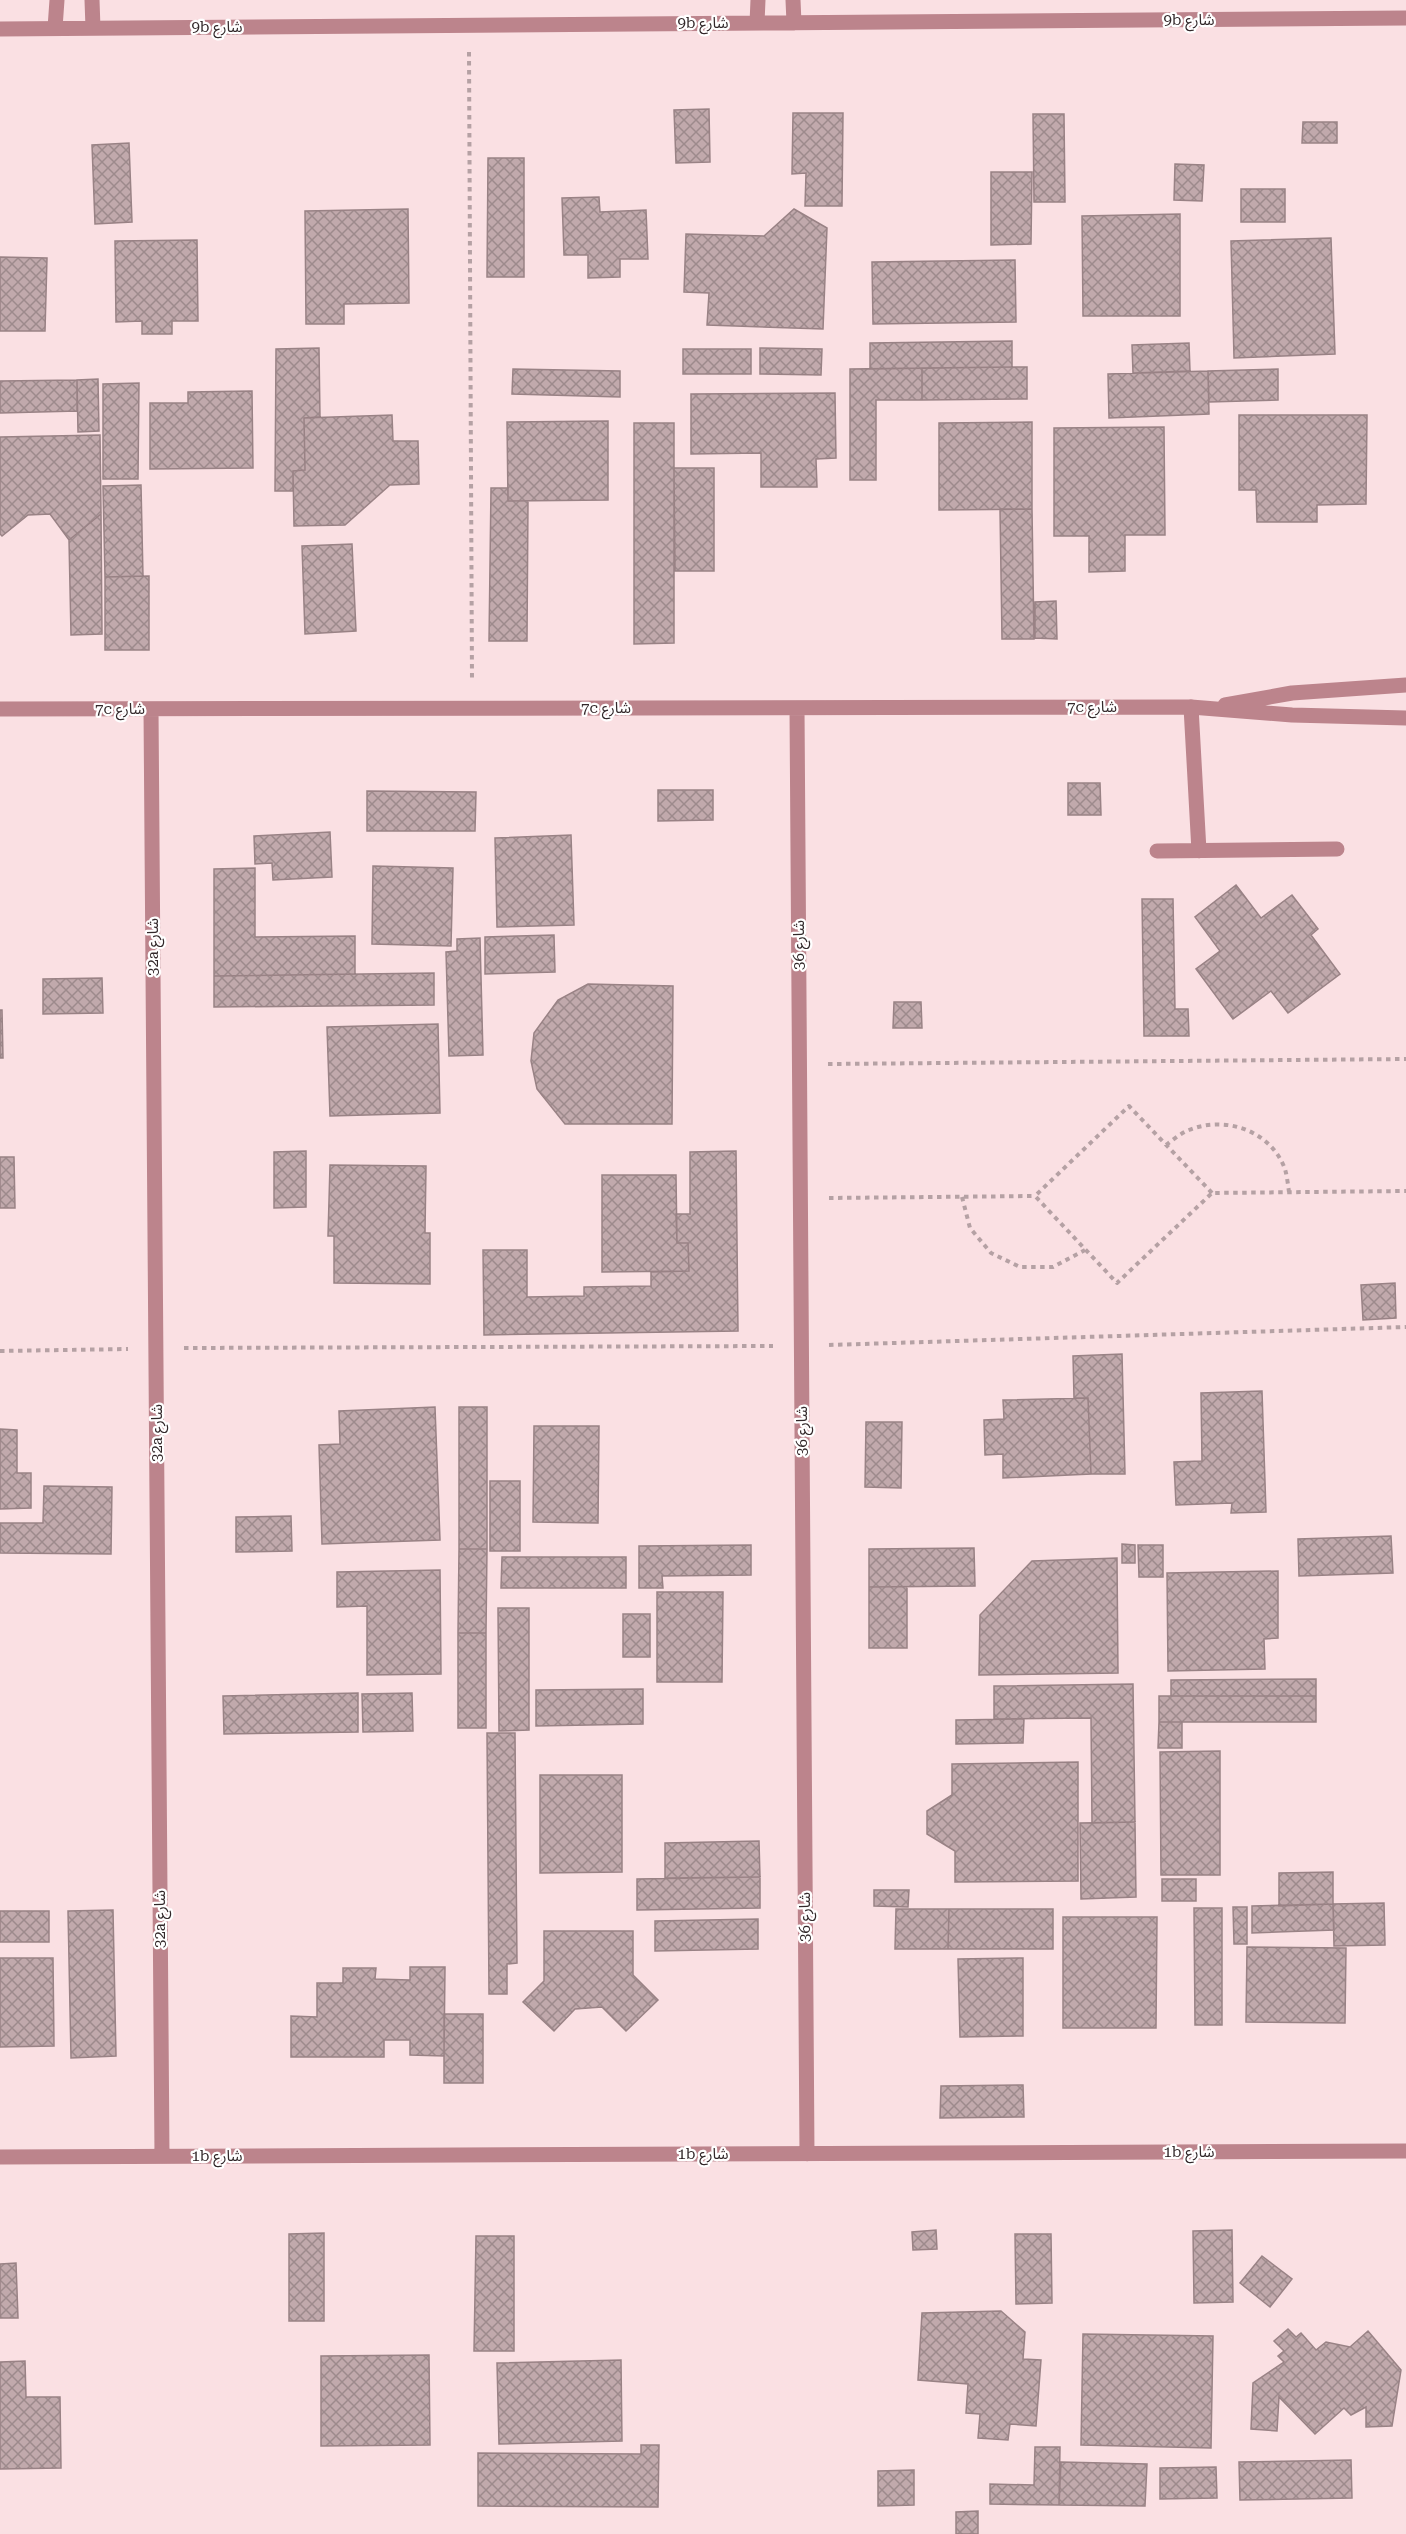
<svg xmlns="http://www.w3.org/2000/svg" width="1406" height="2534" viewBox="0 0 1406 2534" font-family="'Roboto Serif','Noto Sans Arabic',serif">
	<defs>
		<pattern id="building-cross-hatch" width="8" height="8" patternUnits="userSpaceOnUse" patternTransform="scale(1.5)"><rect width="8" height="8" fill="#c1a9ac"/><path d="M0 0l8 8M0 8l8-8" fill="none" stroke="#9d8a8c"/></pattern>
	</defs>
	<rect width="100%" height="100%" fill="#fae0e3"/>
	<!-- building -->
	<path fill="url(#building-cross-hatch)" stroke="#998285" stroke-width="1.5" d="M709 109 710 162 676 163 674 110Z
		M793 113H843L842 206H805L806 173 792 174Z
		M1033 114H1064L1065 202H1034Z
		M1303 122H1337V143H1302Z
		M129 143 132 222 95 224 92 145Z
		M488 158H524V277H487Z
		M1175 164 1204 165 1202 201 1174 200Z
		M991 172H1032L1031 244 991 245Z
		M1241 189H1285V222H1241Z
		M599 197 600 212 646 210 648 259H620V277L588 278V255H564L562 198Z
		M408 209 409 303 344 304V324H306L305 211Z
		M794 209 827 228 823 329 707 325 709 293 684 292 686 234 764 236Z
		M1180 214V316H1083L1082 216Z
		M1331 238 1335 354 1234 358 1231 241Z
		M197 240 198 321H172V334H142V321L116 322 115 241Z
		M0 257 47 258 45 331H0Z
		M1015 260 1016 322 873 324 872 262Z
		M1012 341V367L870 369V343Z
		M1189 343 1190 371 1133 373 1132 345Z
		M319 348 320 417 304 418 305 470 293 471V491H275L276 349Z
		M760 348 822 349 821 375 760 374Z
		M683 349H751V374H683Z
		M1027 367V399L922 400V368Z
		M922 368V400H876V480H850V369Z
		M513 369 620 371V397L512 394Z
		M1278 369V400L1209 402 1208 371Z
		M1208 371 1209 414 1109 418 1108 374Z
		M98 379 99 431 78 432 77 380Z
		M77 380V411L0 413V381Z
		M139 383 138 479H103V384Z
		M252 391 253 468 150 469V403H188V392Z
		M835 393 836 458 816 459 817 487H761V453L691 454V394Z
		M392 415 393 441H418L419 484 390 485 345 525 294 526 293 471 305 470 304 418Z
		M1239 415H1367L1366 504 1317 505V522H1257L1256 490H1239Z
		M608 421V500L508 501 507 422Z
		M1032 422V509L939 510V423Z
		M634 423H674V643L634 644Z
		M1164 427 1165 535H1125V571L1089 572V536H1054V428Z
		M100 435 101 514 69 540 50 514 28 515 2 536 0 534V437Z
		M674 468H714V571H675Z
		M141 485 143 576 105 577 103 486Z
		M491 488H508V501H528L527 641H489Z
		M1000 509H1032L1034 639H1002Z
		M101 514 102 634 71 635 69 540Z
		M352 544 356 631 305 634 302 546Z
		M149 576V650H105V577Z
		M1056 601 1057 639 1035 638V602Z
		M1068 783H1100L1101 815H1068Z
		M658 790H713V820L658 821Z
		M367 791 476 792 475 831H367Z
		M330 832 332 877 273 880 272 863 255 864 254 836Z
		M571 835 574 925 497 927 495 838Z
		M373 866 453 868 451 946 372 944Z
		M255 868V937L355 936V974L214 976V869Z
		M1236 885 1261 918 1292 895 1318 929 1311 935 1340 974 1288 1013 1271 991 1233 1019 1196 969 1220 951 1195 917Z
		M1142 899H1173L1175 1009H1188L1189 1036H1144Z
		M554 935 555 972 485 974V937Z
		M480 938 483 1055 449 1056 446 952 457 951V939Z
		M434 973V1005L214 1007V976Z
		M102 978 103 1013 43 1014V979Z
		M588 984 673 986 672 1124H565L537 1089 531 1061 534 1033 558 1000Z
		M894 1002H921L922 1028H893Z
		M0 1010H2L3 1058H0Z
		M438 1024 440 1113 330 1116 327 1027Z
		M306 1151V1207L274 1208V1152Z
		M736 1151 738 1331 484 1335 483 1250H527V1297L584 1296V1287L651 1286V1272L689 1271 688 1243H677L676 1214H690V1152Z
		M0 1157H14L15 1208H0Z
		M330 1165 426 1166 425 1233H430V1284L334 1283V1236H328Z
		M602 1175H676L677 1243H688L689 1271 602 1272Z
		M1395 1283 1396 1318 1363 1320 1361 1285Z
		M1122 1354 1125 1474H1091L1088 1398H1074L1073 1356Z
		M1262 1391 1266 1512 1231 1513 1232 1503 1176 1505 1174 1462 1202 1461 1201 1393Z
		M1088 1398 1091 1474 1003 1478V1454L985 1455 984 1420 1004 1419 1003 1400Z
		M435 1407 440 1540 322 1544 319 1445 340 1444 339 1411Z
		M459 1407H487V1549H459Z
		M866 1422H902L901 1488 865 1487Z
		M534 1426H599L598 1523 533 1522Z
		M0 1429 17 1430V1473H31V1508L0 1509Z
		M490 1481H520V1551H490Z
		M44 1486 112 1487 111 1554 0 1553V1523H43Z
		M291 1516 292 1551 236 1552V1517Z
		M1391 1536 1393 1573 1299 1576 1298 1539Z
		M1122 1544 1135 1545V1563H1122Z
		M751 1545V1575L662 1576 663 1588H639V1546Z
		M1138 1545H1163V1577H1139Z
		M974 1548 975 1586 869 1587V1549Z
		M459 1549H487L486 1633H458Z
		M502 1557H626V1588H501Z
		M1117 1558 1118 1673 979 1675 980 1615 1032 1561Z
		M440 1570 441 1674 367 1675V1606L337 1607V1572Z
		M1278 1571V1638L1264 1639 1265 1669 1168 1671 1167 1573Z
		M869 1587H907V1648H869Z
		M657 1592H723L722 1682H657Z
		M498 1608H529V1730L499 1731Z
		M623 1614H650V1657H623Z
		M458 1633H486V1728H458Z
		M1316 1679V1696H1171V1680Z
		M1133 1684 1135 1822 1092 1823 1091 1718 994 1719V1686Z
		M643 1689V1724L536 1726V1690Z
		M358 1693V1732L224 1734 223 1696Z
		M412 1693 413 1731 363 1732 362 1694Z
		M1159 1696H1316V1722H1159Z
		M1024 1719 1023 1743 956 1744V1720Z
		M1159 1722H1182V1748H1158Z
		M487 1733H515L517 1963 507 1964V1994H489Z
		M1220 1751V1875H1161L1160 1752Z
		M1078 1762V1881L955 1882V1851L927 1834V1811L952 1795V1764Z
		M540 1775H622V1872L540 1873Z
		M1135 1822 1136 1897 1081 1899 1080 1823Z
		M759 1841 760 1877 665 1878V1843Z
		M1333 1872V1904L1279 1906V1873Z
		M760 1877V1908L637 1910V1879Z
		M1162 1879H1196V1901H1162Z
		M874 1890H909L908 1907 874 1906Z
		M1384 1903 1385 1945 1334 1946 1333 1904Z
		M1333 1904 1334 1930 1252 1933V1906Z
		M1233 1907H1247V1944H1234Z
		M1194 1908H1222V2025H1195Z
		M896 1909H949L948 1949H895Z
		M949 1909H1053V1949H948Z
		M113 1910 116 2056 71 2058 68 1911Z
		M0 1911H49V1942H0Z
		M1063 1917H1157L1156 2028H1063Z
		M758 1919V1949L655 1951V1921Z
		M544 1931H633V1975L658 2000 626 2031 602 2007 575 2009 554 2031 523 2002 544 1981Z
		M1247 1947 1346 1948 1345 2023 1246 2022Z
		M0 1958H53L54 2046 0 2047Z
		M1023 1958V2036L960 2037 958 1959Z
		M410 1967H445L444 2056 410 2055V2040H384V2057H291V2016L317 2017V1983H343V1968H376L375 1979 410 1980Z
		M444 2014H483V2083H444Z
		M1023 2085 1024 2117 940 2118 941 2086Z
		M936 2230 937 2249 913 2250 912 2232Z
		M1232 2230 1233 2302 1194 2303 1193 2231Z
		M324 2233V2321H289V2234Z
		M1015 2234H1051L1052 2303 1016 2304Z
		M476 2236H514V2351H474Z
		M1262 2256 1292 2279 1270 2307 1240 2283Z
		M16 2263 18 2318H0V2264Z
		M1001 2311 1025 2332 1023 2359 1041 2360 1036 2426 1010 2424 1008 2440 978 2438 980 2414 966 2413 968 2384 918 2380 922 2313Z
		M1288 2329 1296 2337 1301 2333 1316 2350 1326 2342 1350 2347 1368 2331 1401 2370 1392 2426 1366 2427V2407L1351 2415 1344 2408 1315 2434 1279 2397 1277 2431 1251 2429 1253 2383 1284 2362 1278 2356 1284 2351 1274 2341Z
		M1083 2334 1213 2336 1211 2448 1081 2445Z
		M429 2355 430 2445 321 2446V2356Z
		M621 2360 622 2441 499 2444 497 2363Z
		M25 2361 26 2397H60L61 2468 0 2469V2362Z
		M641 2445H659L658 2507 478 2506V2453L641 2454Z
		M1035 2447H1060L1059 2505 990 2504V2484L1034 2485Z
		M1351 2460 1352 2498 1240 2500 1239 2462Z
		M1061 2462 1147 2464 1145 2506 1059 2505Z
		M1216 2467 1217 2498 1160 2499V2468Z
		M914 2470V2505L878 2506V2471Z
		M978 2511V2534H956V2512Z"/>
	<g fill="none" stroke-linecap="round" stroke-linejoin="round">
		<!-- path -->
		<path stroke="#b5a1a4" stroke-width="4" stroke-dasharray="4.5 4.5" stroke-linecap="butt" d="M469 52 472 681
			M828 1064 1406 1059
			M1166 1145C1173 1140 1181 1133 1189 1130 1226 1115 1271 1131 1285 1169 1287 1176 1288 1185 1289 1192
			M1212 1193 1129 1106 1035 1196 1117 1283 1212 1193 1406 1191
			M962 1197 970 1228 991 1253 1020 1267H1053L1085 1250
			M829 1198 1035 1196
			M829 1345 1406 1327
			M184 1348 773 1346
			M0 1351 128 1349"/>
		<!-- service -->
		<path stroke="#bc848c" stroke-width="15" d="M1191 707 1199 851
			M1157 851 1337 849"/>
		<!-- minor -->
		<path stroke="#bc848c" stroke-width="15" d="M92 0 93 28
			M793 0 794 23
			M757 23 758 0
			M55 28 57 0
			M0 29 1406 18
			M1225 705 1292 693 1406 685
			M797 708 807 2154
			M0 709 1191 707 1292 715 1406 718
			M151 709 162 2156
			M0 2157 1406 2151"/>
	</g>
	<g text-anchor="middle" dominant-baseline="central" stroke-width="4.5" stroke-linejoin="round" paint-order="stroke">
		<!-- street labels -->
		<g font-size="15" fill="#32282a" stroke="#fff">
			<text x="1189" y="20">9b شارع</text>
			<text x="703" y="23">9b شارع</text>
			<text x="217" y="27">9b شارع</text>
			<text x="1092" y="707">7c شارع</text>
			<text x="606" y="708">7c شارع</text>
			<text x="120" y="709">7c شارع</text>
			<text transform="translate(799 945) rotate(-90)">شارع 36</text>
			<text transform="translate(153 947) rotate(-90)">32a شارع</text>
			<text transform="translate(802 1431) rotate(-90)">شارع 36</text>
			<text transform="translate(157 1433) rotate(-90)">32a شارع</text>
			<text transform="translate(805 1917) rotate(-90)">شارع 36</text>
			<text transform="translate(160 1919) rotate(-90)">32a شارع</text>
			<text x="1189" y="2152">1b شارع</text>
			<text x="703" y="2154">1b شارع</text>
			<text x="217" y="2156">1b شارع</text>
		</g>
	</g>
</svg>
